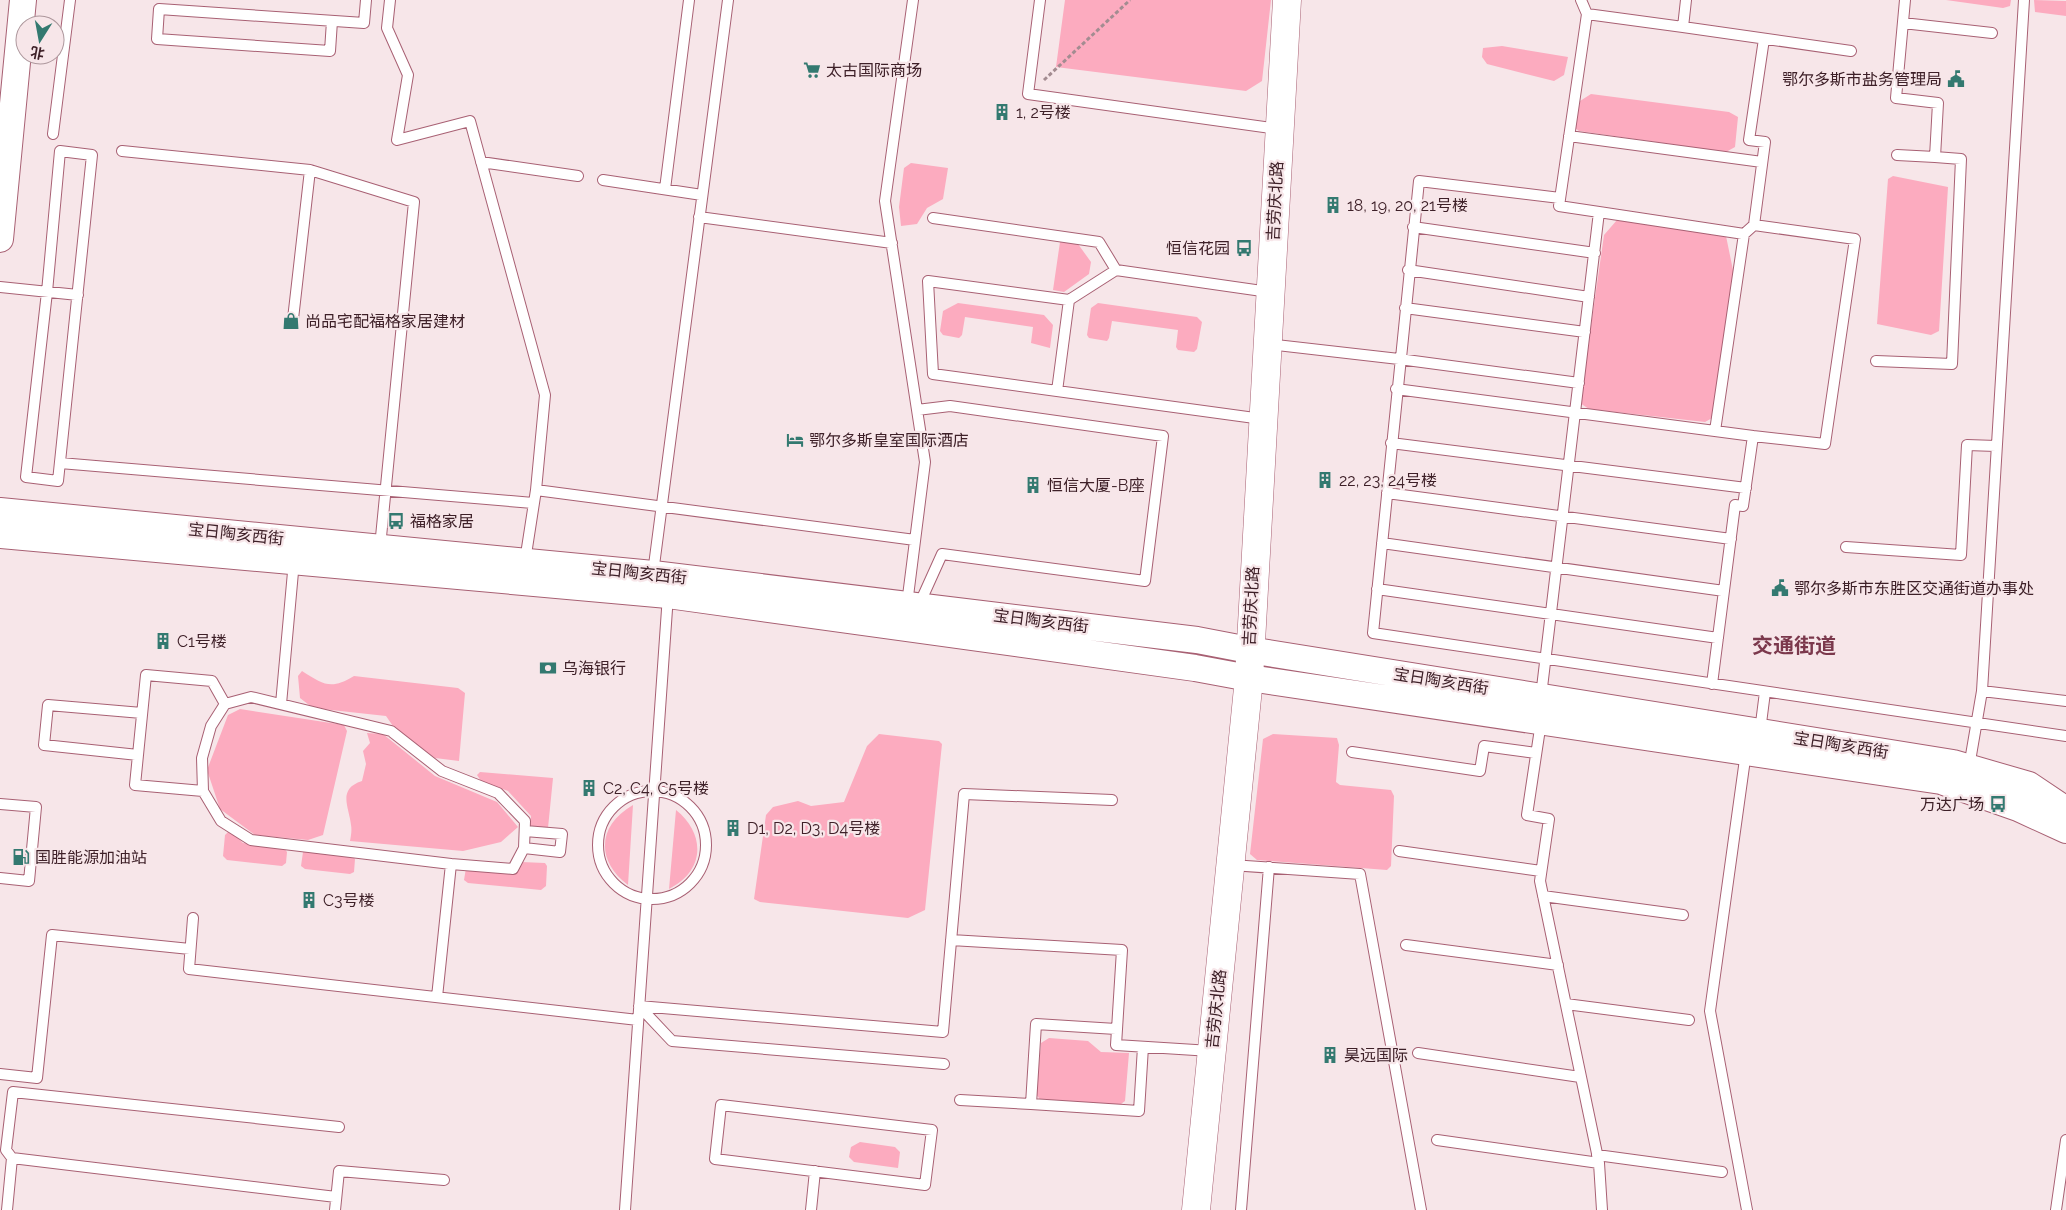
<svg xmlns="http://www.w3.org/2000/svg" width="2066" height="1210" viewBox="0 0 2066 1210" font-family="Raleway,'Noto Sans SC',sans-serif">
	<rect width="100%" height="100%" fill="#f7e6e9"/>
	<!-- green -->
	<path fill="#fcabbf" d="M1065 0H1271L1262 81 1246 91 1056 67Z
		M1946 0H2011L2010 6 2003 8Z
		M2034 0 2066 1V16L2035 12Z
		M1502 46 1568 57 1564 75 1554 81 1487 64 1482 57 1483 48Z
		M1591 94 1729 112 1738 117 1735 147 1726 152 1579 131 1575 128 1580 101Z
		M911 163 948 168 943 199 927 208 917 224 901 226 899 207 904 168Z
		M1893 176 1948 187 1939 331 1931 335 1877 324 1888 179Z
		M1617 220 1726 236 1734 275 1714 417 1705 422 1589 409 1580 403 1604 235Z
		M1060 242 1078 244 1091 262 1089 274 1064 292 1053 290Z
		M958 303 1044 315 1053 325 1050 348 1031 343 1033 327 965 317 962 335 959 338 943 335 940 331 943 311Z
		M1098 303 1197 317 1202 322 1197 349 1194 352 1178 350 1176 347 1178 330 1112 321 1109 338 1107 341 1089 338 1087 335 1091 308Z
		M302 671C324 685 331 690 354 676L458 688 465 693 459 761 435 758 395 729 386 716 313 708 300 698 298 676Z
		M240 709 344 725 347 731 323 835 308 840 255 835 220 809 207 770 228 715Z
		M367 733 383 734 435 776 497 802 518 827 501 842 463 851 350 841C351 836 352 830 351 825 349 807 337 789 362 781L366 764 363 751 370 743Z
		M879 734 939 741 942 744 925 910 908 918 760 902 754 899 766 815 773 807 798 801 811 806 844 802 867 746Z
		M1273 734 1337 738 1339 745 1336 782 1340 785 1391 790 1394 796 1391 866 1387 870 1257 860 1250 854 1263 739Z
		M480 772 553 778 548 828 530 827 531 816 508 791 481 781 477 775Z
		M633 805 628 885C595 860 598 825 633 805Z
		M676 810C706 834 705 871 669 889Z
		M228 832 233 833 243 843 283 847 287 852 286 863 282 866 227 860 223 856 225 835Z
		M307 850 352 856 355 859 354 872 350 874 305 869 301 866 303 852Z
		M521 862 545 863 547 866 546 886 541 890 468 883 464 880 466 868 515 873Z
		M1049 1038 1088 1041 1101 1052 1129 1053 1125 1101 1117 1107 1041 1101 1036 1094 1041 1043Z
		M860 1142 895 1147 900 1152 898 1168 854 1162 849 1157 851 1147Z"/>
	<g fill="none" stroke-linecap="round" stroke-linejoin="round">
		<!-- service casing -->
		<g stroke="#a86073" stroke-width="12">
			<path id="service" d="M390 0 387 28 408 75 397 140 470 121 545 395 536 490 525 561
				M1040 0 1028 94 1278 129
				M1581 0 1587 14 1683 27
				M1686 0 1683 27 1851 51
				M332 21 330 51 157 39 159 9 364 23 366 0
				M1903 23 1992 33
				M53 134 70 0
				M1569 136 1762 162
				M60 151 92 155 58 481 26 477 47 292Z
				M122 151 310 170 414 202 380 547
				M1897 155 1935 157
				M481 162 578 176
				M603 180 702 195
				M665 189 689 0
				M1560 198 1419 181 1373 633 2066 736
				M1599 212 1744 234
				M699 217 892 243
				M933 218 1099 242 1116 270
				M1413 227 1595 253
				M1408 270 1589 297
				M0 287 78 295
				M1069 300 1116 270 1269 292
				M1405 308 1585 332
				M293 319 310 170
				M1268 344 1399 359 1579 383
				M1876 361 1952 364 1961 159 1935 157 1938 103 1896 98 1905 0
				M1396 389 1753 436 1743 506 1735 505 1712 684
				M1057 391 1069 300 928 281 933 374 1262 419
				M917 410 950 406 1163 436 1145 581 942 554 919 605
				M1715 431 1744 234 1754 225
				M1753 436 1825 444 1855 239 1754 225 1765 142 1749 140 1764 39
				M1391 443 1746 488
				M60 463 533 503
				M536 490 915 540
				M1387 493 1731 539
				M1382 543 1724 591
				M1846 547 1961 555 1967 445 1996 446
				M653 573 728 0
				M1377 589 1718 638
				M907 604 925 462 885 201 913 0
				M1982 691 2066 701
				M1541 696 1599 212 1559 206 1587 14
				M281 704 294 561
				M1541 722 1527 815 1549 819 1540 881 1599 1163 1602 1210
				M1760 731 1765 692
				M1352 752 1480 771 1484 746 1536 753
				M1746 752 1710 1011 1747 1210
				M138 755 44 745 48 705 142 713
				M1969 767 1982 691 2024 0
				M598 845a54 54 0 1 1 108 0a54 54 0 1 1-108 0Z
				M203 791 135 785 146 675 212 681 225 704
				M0 804 36 807 29 881 0 878
				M1399 851 1541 871
				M451 864 251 840 221 821 203 791 202 758 211 726 225 704 251 697 391 731 442 771 498 793 525 821 524 848
				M1231 865 1360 874 1421 1210
				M1543 896 1683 915
				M193 918 189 969 638 1020
				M951 940 1122 950 1116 1045 1211 1051
				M1406 945 1558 965
				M437 997 451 864 513 869 524 848 560 852 562 834 525 831
				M1566 1004 1689 1020
				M639 1006 943 1032 964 794 1112 800
				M639 1006 672 1041 944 1064
				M1116 1029 1036 1024 1031 1104 1139 1111 1143 1047
				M1418 1053 1580 1077
				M0 1074 37 1078 52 935 190 949
				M960 1100 1031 1104
				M721 1105 932 1130 925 1185 715 1159Z
				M1437 1140 1599 1163
				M1597 1155 1722 1172
				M12 1158 6 1150 13 1092 339 1127
				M7 1210 12 1158 336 1197
				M335 1210 339 1171 444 1180
				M625 1210 668 595
				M811 1210 815 1171
				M1241 1210 1269 867
				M2056 1210 2066 1140"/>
		</g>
		<!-- tertiary casing -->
		<g stroke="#a86073" stroke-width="28">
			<path id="tertiary" d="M0 239 23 0
				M0 511 653 574 1197 640 1249 650 1953 763 2029 785 2066 810
				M0 535 668 595 1195 668 1249 678 1941 781 2018 808 2066 830"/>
		</g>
		<!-- secondary casing -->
		<g stroke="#a86073" stroke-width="29">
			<path id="secondary" d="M1196 1210 1249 678 1287 0"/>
		</g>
		<!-- path -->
		<path stroke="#a38c91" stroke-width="3" stroke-dasharray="4 2.5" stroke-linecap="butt" d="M1044 80 1130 0"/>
		<!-- service -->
		<use href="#service" stroke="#fff" stroke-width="10"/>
		<!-- tertiary -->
		<use href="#tertiary" stroke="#fff" stroke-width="26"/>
		<!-- secondary -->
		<use href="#secondary" stroke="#fff" stroke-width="28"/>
	</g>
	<!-- icons -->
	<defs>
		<g id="supermarket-bare" transform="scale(1.35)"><path d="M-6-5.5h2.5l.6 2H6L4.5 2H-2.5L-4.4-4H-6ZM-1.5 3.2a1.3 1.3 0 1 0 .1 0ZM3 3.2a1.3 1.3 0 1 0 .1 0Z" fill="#337970" stroke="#f7e6e9" stroke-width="2.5" paint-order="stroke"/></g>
		<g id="civic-bare" transform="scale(1.35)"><path d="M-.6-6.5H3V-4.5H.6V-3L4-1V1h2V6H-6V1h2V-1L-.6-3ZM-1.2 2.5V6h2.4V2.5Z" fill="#337970" stroke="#f7e6e9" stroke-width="2.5" paint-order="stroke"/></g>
		<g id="building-bare" transform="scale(1.35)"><path d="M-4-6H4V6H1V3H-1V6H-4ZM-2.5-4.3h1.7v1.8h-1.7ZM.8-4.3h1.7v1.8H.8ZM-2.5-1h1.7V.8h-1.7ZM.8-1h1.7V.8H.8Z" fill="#337970" stroke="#f7e6e9" stroke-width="2.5" paint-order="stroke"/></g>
		<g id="bus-bare" transform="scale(1.35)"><path d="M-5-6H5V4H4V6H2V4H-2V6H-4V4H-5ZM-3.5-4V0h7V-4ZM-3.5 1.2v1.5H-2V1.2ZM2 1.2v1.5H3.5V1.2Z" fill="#337970" stroke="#f7e6e9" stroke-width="2.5" paint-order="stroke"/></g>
		<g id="shop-bare" transform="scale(1.35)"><path d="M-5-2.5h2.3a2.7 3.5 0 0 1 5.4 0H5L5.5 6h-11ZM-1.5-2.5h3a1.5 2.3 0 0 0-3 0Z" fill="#337970" stroke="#f7e6e9" stroke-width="2.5" paint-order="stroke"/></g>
		<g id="hotel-bare" transform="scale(1.35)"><path d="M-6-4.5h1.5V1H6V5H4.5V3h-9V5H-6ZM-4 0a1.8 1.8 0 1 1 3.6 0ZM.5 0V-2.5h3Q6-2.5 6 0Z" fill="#337970" stroke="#f7e6e9" stroke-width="2.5" paint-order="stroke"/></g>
		<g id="bank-bare" transform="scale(1.35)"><path d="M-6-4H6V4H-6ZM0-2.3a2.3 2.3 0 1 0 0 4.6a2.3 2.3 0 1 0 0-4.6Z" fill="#337970" stroke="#f7e6e9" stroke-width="2.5" paint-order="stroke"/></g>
		<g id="fuel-bare" transform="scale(1.35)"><path d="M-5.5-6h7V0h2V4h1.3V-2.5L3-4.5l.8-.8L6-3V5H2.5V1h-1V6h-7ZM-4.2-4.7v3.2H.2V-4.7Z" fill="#337970" stroke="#f7e6e9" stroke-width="2.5" paint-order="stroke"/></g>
	</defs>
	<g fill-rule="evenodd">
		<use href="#supermarket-bare" x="812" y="70"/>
		<use href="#civic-bare" x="1956" y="79"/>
		<use href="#building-bare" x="1002" y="112"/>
		<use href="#building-bare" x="1333" y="205"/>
		<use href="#bus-bare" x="1244" y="248"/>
		<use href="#shop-bare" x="291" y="321"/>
		<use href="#hotel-bare" x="795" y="440"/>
		<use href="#building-bare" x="1325" y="480"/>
		<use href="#building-bare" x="1033" y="485"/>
		<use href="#bus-bare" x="396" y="521"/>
		<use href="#civic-bare" x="1780" y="588"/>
		<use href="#building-bare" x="163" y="641"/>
		<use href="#bank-bare" x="548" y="668"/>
		<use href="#building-bare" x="589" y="788"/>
		<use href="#bus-bare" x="1998" y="804"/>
		<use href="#building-bare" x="733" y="828"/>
		<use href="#fuel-bare" x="21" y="857"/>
		<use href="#building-bare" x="309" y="900"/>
		<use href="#building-bare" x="1330" y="1055"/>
	</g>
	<g text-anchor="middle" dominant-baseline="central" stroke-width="4.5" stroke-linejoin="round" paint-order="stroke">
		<!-- poi labels -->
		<g font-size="16" fill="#3e2028" stroke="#f7e6e9" text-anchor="start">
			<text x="826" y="70">太古国际商场</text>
			<text x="1942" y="79" text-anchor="end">鄂尔多斯市盐务管理局</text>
			<text x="1016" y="112">1, 2号楼</text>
			<text x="1347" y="205">18, 19, 20, 21号楼</text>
			<text x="1230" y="248" text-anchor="end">恒信花园</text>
			<text x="305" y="321">尚品宅配福格家居建材</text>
			<text x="809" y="440">鄂尔多斯皇室国际酒店</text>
			<text x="1339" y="480">22, 23, 24号楼</text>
			<text x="1047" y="485">恒信大厦-B座</text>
			<text x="410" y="521">福格家居</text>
			<text x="1794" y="588">鄂尔多斯市东胜区交通街道办事处</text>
			<text x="177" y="641">C1号楼</text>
			<text x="562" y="668">乌海银行</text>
			<text x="603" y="788">C2, C4, C5号楼</text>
			<text x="1984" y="804" text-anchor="end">万达广场</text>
			<text x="747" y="828">D1, D2, D3, D4号楼</text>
			<text x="35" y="857">国胜能源加油站</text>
			<text x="323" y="900">C3号楼</text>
			<text x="1344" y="1055">昊远国际</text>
		</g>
		<!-- street labels -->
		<g font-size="16" fill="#3e2028" stroke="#f7e6e9">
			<text transform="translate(1275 201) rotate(-87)">吉劳庆北路</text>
			<text transform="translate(236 534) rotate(6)">宝日陶亥西街</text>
			<text transform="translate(639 573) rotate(6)">宝日陶亥西街</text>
			<text transform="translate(1251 606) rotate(-87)">吉劳庆北路</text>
			<text transform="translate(1041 621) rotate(7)">宝日陶亥西街</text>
			<text transform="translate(1441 681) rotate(9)">宝日陶亥西街</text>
			<text transform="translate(1841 745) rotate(9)">宝日陶亥西街</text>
			<text transform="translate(1216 1009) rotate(-84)">吉劳庆北路</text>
		</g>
		<!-- district labels -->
		<g font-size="21" font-weight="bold" fill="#7b384c" stroke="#f7e6e9">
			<text x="1794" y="645">交通街道</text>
		</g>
	</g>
	<!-- north arrow -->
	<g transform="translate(40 40) rotate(191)"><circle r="24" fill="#f7e6e9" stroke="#ad979c"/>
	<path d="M0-4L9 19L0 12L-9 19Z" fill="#337970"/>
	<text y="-8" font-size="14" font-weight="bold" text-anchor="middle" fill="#3e2028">北</text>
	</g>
</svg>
